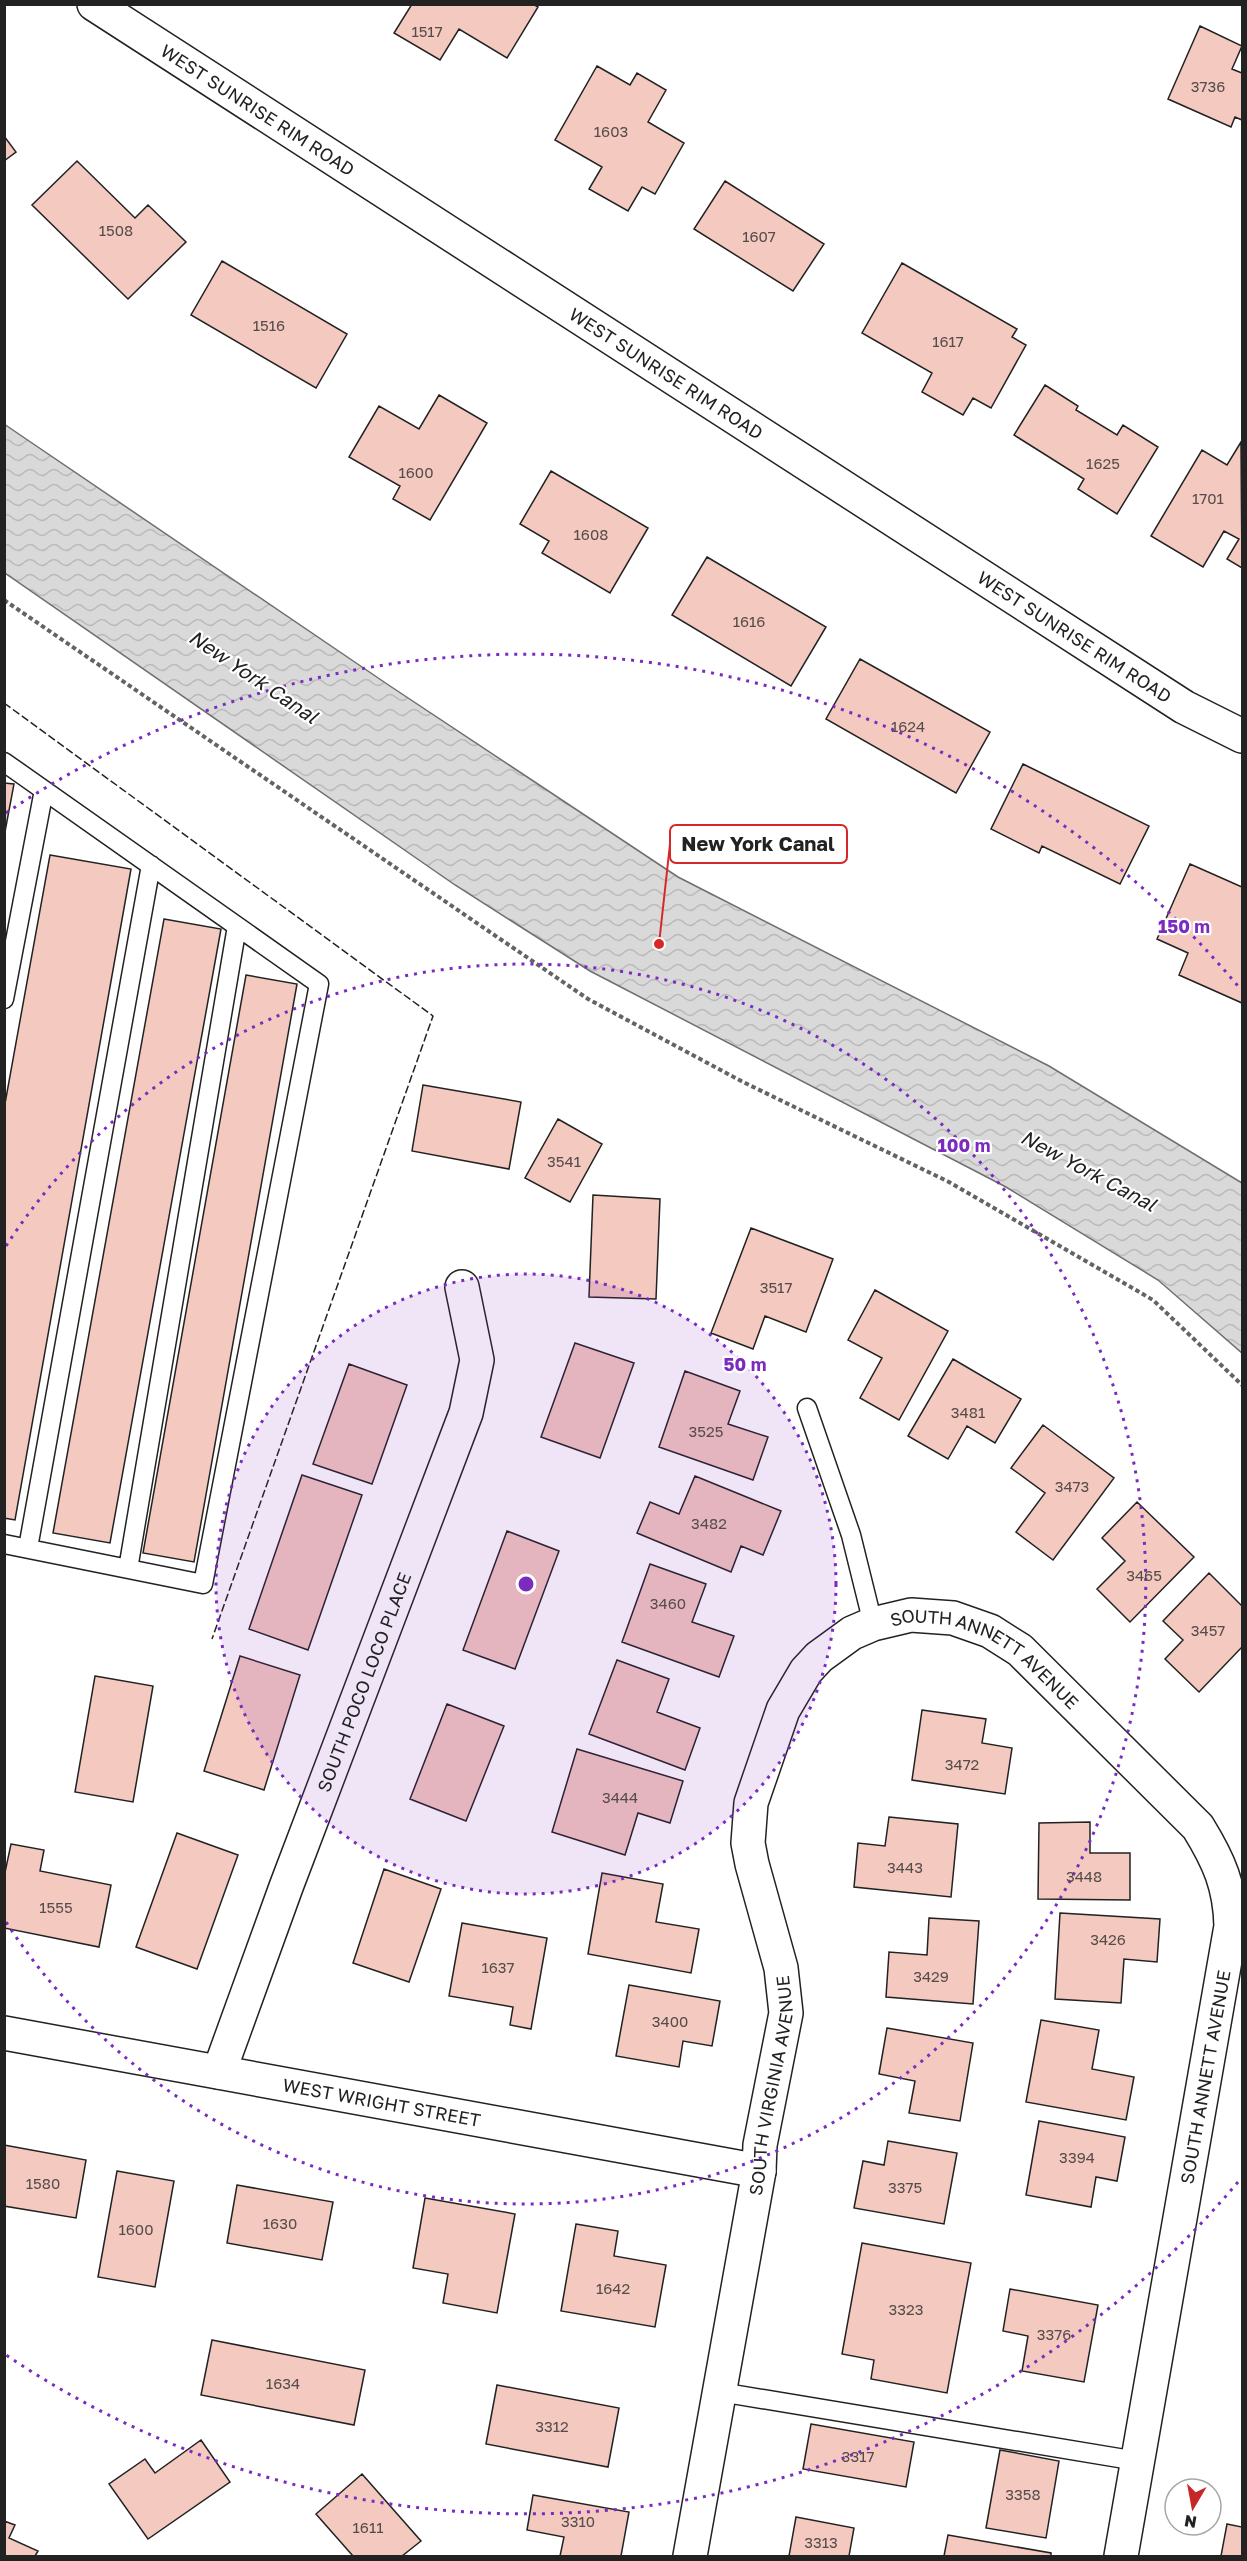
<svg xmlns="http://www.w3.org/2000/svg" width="1247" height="2561" viewBox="0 0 1247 2561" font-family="'Golos Text',sans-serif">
	<defs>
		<pattern id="water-waves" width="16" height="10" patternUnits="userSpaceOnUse" patternTransform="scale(1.5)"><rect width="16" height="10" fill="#d9d9d9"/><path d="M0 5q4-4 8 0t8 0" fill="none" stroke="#bababa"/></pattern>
	</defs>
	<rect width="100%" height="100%" fill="#fff"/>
	<!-- water -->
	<path fill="url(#water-waves)" stroke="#6f6f6f" stroke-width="1.5" d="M4 424 390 686 678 877 1049 1066 1242 1183V1353L1158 1280 1006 1187 590 971 455 885 5 573Z"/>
	<!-- building -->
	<path fill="#f3c9c0" stroke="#222" stroke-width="1.5" d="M412 4H533L538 7 507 58 459 29 440 60 394 33Z
		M1200 26 1242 46 1232 69 1242 73V120L1235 117 1231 127 1168 99Z
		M597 66 630 85 637 73 666 90 648 122 684 143 655 194 642 187 628 211 589 189 602 167 555 140Z
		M4 136 16 152 4 161Z
		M77 161 135 218 148 205 186 242 128 299 32 205Z
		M725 181 824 244 793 291 694 229Z
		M222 261 347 334 316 388 191 315Z
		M902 263 1017 329 1012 337 1026 345 991 408 973 398 963 415 922 392 932 373 862 333Z
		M1045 385 1078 406 1076 410 1117 435 1123 425 1158 447 1117 514 1078 489 1084 479 1014 435Z
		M439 395 487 423 430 520 393 499 400 486 349 457 379 406 419 429Z
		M1241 442 1242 568 1227 559 1239 539 1224 531 1203 567 1151 536 1202 450 1227 465Z
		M551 471 648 528 610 593 542 553 549 541 520 524Z
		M707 557 826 627 791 686 672 615Z
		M860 659 990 732 956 793 826 719Z
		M1023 764 1149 826 1120 884 1042 846 1039 853 991 829Z
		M4 783 14 784 4 837Z
		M50 855 131 869 15 1520 4 1518V1109Z
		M1190 864 1242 887V1003L1179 975 1188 953 1157 939Z
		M164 919 221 929 110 1543 53 1533Z
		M246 975 297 984 194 1562 143 1553Z
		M423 1085 521 1102 509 1169 412 1151Z
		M558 1119 602 1144 570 1202 525 1178Z
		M593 1195 660 1199 656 1299 589 1297Z
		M751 1228 833 1259 806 1332 765 1316 753 1349 711 1333Z
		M875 1290 948 1331 899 1420 860 1398 882 1358 848 1340Z
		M575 1343 634 1363 600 1458 541 1437Z
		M953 1359 1021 1399 995 1443 967 1426 948 1459 908 1436Z
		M349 1364 407 1385 372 1484 313 1464Z
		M685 1371 740 1391 728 1424 768 1437 753 1480 659 1447Z
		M1043 1425 1114 1478 1053 1560 1016 1532 1045 1493 1011 1468Z
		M302 1475 362 1495 308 1650 249 1629Z
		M695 1476 781 1511 763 1555 741 1546 731 1572 637 1533 650 1502 679 1514Z
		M1137 1502 1194 1557 1130 1622 1097 1589 1125 1561 1102 1538Z
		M507 1531 559 1551 515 1669 463 1650Z
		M650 1564 706 1584 692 1622 734 1636 719 1677 622 1642Z
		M1209 1573 1242 1606V1647L1199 1692 1165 1659 1183 1640 1163 1621Z
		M240 1656 300 1675 264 1790 204 1771Z
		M617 1660 669 1679 657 1712 700 1728 685 1770 589 1734Z
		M95 1676 153 1686 133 1802 75 1792Z
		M447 1704 504 1726 466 1821 410 1799Z
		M922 1710 986 1719 982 1743 1012 1748 1005 1794 912 1780Z
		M577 1749 683 1781 670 1823 638 1813 625 1855 552 1832Z
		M889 1817 958 1824 951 1897 854 1887 858 1843 885 1846Z
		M1090 1822V1853H1130V1900L1038 1899 1039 1823Z
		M177 1833 238 1855 197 1969 136 1947Z
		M11 1844 44 1850 40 1871 111 1885 99 1947 4 1928V1877Z
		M384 1869 441 1889 409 1982 353 1963Z
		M602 1873 663 1884 656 1922 699 1929 691 1973 588 1954Z
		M1060 1913 1160 1919 1157 1962 1124 1959 1121 2003 1055 1999Z
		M929 1918 979 1921 973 2004 886 1997 889 1952 927 1955Z
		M462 1923 547 1938 531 2029 510 2025 513 2007 449 1996Z
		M629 1985 720 2001 712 2046 683 2041 679 2067 616 2056Z
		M1041 2020 1099 2030 1092 2069 1134 2077 1126 2120 1026 2102Z
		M887 2028 973 2043 960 2121 909 2113 915 2081 879 2074Z
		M1039 2121 1125 2137 1117 2181 1096 2177 1091 2207 1026 2195Z
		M888 2141 957 2153 944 2224 854 2208 863 2161 884 2165Z
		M4 2145 86 2160 76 2218 4 2206Z
		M117 2171 174 2181 155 2287 98 2277Z
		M237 2185 333 2202 322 2260 227 2243Z
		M425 2198 515 2214 497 2313 443 2303 448 2274 413 2268Z
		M576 2224 618 2231 614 2256 666 2265 655 2327 561 2311Z
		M862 2243 971 2263 947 2393 871 2379 874 2360 842 2354Z
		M1010 2289 1098 2305 1084 2382 1022 2371 1028 2336 1003 2331Z
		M212 2340 365 2370 354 2425 201 2395Z
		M497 2385 619 2408 608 2467 486 2444Z
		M811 2424 914 2442 906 2487 803 2469Z
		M201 2440 230 2482 148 2539 109 2484 145 2459 155 2473Z
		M1000 2450 1059 2461 1046 2538 986 2528Z
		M362 2474 421 2541 402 2556H353L316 2514Z
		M533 2495 629 2512 621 2556H560L564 2537 527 2530Z
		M796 2517 854 2528 849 2556H789Z
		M4 2521 15 2525 9 2538 38 2551 35 2556H4Z
		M1227 2524 1242 2527V2556H1221Z
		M948 2535 1051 2553V2556H944Z"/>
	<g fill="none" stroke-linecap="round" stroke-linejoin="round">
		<!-- lane casing -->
		<g stroke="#222" stroke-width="21">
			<path id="lane" d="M4 762 319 984 203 1584 4 1544
				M4 999 44 790
				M807 1408 851 1535 873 1624
				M28 1548 151 865
				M128 1569 237 926
				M720 2392 1137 2461"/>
		</g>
		<!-- street casing -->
		<g stroke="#222" stroke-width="36">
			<g id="street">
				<path id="s1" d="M94 4 1184 707 1242 736"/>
				<path id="s2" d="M4 2033 759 2171"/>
				<path id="s3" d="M219 2072 286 1887 466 1413 477 1360 462 1287"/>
				<path id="s4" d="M690 2556 759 2171 760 2145 786 2013 781 1968 752 1864 748 1843 751 1803 783 1710 806 1671 819 1657 852 1633 873 1624 911 1615 953 1618 990 1631 1020 1650 1198 1827C1219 1861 1230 1886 1231 1926L1121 2556"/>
			</g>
		</g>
		<!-- path -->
		<path stroke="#646464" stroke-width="4" stroke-dasharray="4.5 3" stroke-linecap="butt" d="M4 600 588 999 743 1082 949 1182 1153 1300 1242 1385"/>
		<!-- lane -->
		<use href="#lane" stroke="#fff" stroke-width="18"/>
		<!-- street -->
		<use href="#street" stroke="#fff" stroke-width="33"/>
		<!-- fence -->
		<path stroke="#222" stroke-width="1.5" stroke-dasharray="8 3" stroke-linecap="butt" d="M4 703 433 1016 212 1639"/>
	</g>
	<!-- distance rings -->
	<circle cx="526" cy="1584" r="310" fill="#7b2cbf" fill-opacity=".12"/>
	<g fill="none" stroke="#7b2cbf" stroke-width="3" stroke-dasharray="3 6">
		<circle cx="526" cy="1584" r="310"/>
		<path d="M6 1246A620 620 0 1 1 6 1922"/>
		<path d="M1238 2182A930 930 0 0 1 6 2355M6 813A930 930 0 0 1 1238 986"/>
	</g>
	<g text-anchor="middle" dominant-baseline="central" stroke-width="4.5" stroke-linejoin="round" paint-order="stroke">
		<!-- number labels -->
		<g font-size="15" fill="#564c4a">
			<text x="427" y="31">1517</text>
			<text x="1208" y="86">3736</text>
			<text x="611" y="131">1603</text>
			<text x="116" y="230">1508</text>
			<text x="759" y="236">1607</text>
			<text x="269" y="325">1516</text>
			<text x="948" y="341">1617</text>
			<text x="1103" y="463">1625</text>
			<text x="416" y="472">1600</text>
			<text x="1208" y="498">1701</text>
			<text x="591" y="534">1608</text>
			<text x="749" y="621">1616</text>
			<text x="908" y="726">1624</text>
			<text x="564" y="1161">3541</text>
			<text x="776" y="1287">3517</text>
			<text x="968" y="1412">3481</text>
			<text x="706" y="1431">3525</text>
			<text x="1072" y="1486">3473</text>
			<text x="709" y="1523">3482</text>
			<text x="1144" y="1575">3465</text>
			<text x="668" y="1603">3460</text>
			<text x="1208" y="1630">3457</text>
			<text x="962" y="1764">3472</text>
			<text x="620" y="1797">3444</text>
			<text x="905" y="1867">3443</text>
			<text x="1084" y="1876">3448</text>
			<text x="56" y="1907">1555</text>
			<text x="1108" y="1939">3426</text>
			<text x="498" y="1967">1637</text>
			<text x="931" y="1976">3429</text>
			<text x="670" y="2021">3400</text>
			<text x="1077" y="2157">3394</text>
			<text x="43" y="2183">1580</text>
			<text x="905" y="2187">3375</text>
			<text x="280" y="2223">1630</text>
			<text x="136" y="2229">1600</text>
			<text x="613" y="2288">1642</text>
			<text x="906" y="2309">3323</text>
			<text x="1054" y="2334">3376</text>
			<text x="283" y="2383">1634</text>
			<text x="552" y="2426">3312</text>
			<text x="858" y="2456">3317</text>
			<text x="1023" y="2494">3358</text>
			<text x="578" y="2521">3310</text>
			<text x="368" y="2527">1611</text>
			<text x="821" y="2542">3313</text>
		</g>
		<!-- street labels -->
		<g font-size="18" fill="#222" stroke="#fff">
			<text stroke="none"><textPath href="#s1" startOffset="195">WEST SUNRISE RIM ROAD</textPath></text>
			<text stroke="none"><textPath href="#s1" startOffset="681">WEST SUNRISE RIM ROAD</textPath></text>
			<text stroke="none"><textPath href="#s1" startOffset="1167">WEST SUNRISE RIM ROAD</textPath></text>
			<text stroke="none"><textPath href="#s4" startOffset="1119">SOUTH ANNETT AVENUE</textPath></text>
			<text stroke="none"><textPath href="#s3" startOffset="416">SOUTH POCO LOCO PLACE</textPath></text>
			<text transform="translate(1205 2077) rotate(-80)">SOUTH ANNETT AVENUE</text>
			<text stroke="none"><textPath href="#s4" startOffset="478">SOUTH VIRGINIA AVENUE</textPath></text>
			<text stroke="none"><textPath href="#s2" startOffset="384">WEST WRIGHT STREET</textPath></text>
		</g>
		<!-- water labels -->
		<g font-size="20" font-style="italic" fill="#222" stroke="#fff">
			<text transform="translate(254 676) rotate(34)">New York Canal</text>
			<text transform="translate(1089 1170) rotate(28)">New York Canal</text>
		</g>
	</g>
	<circle cx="526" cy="1584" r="9" fill="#7b2cbf" stroke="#fff" stroke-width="3"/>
	<g font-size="18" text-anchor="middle" font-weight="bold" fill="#7b2cbf" stroke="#fff" stroke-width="4.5" stroke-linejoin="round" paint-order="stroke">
		<text x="1184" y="933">150 m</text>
		<text x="964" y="1152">100 m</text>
		<text x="745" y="1371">50 m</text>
	</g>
	<!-- callouts -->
	<path fill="none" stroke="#d62828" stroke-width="2" d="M659 944L670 844"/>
	<circle fill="#d62828" stroke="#fff" stroke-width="2" cx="659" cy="944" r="6"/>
	<rect fill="#fff" stroke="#d62828" stroke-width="2" x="670" y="825" width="177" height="38" rx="6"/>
	<g font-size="20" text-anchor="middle" font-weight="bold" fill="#222">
		<text x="758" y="851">New York Canal</text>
	</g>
	<!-- border -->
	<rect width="1247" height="2561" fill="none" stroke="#222222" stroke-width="12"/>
	<!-- north arrow -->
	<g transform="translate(1193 2507) rotate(190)"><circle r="28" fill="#ffffff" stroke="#a7a7a7" stroke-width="1.5"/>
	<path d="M0-4.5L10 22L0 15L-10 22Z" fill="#c62828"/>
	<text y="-9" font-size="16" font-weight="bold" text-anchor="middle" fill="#222222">N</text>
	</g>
</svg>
